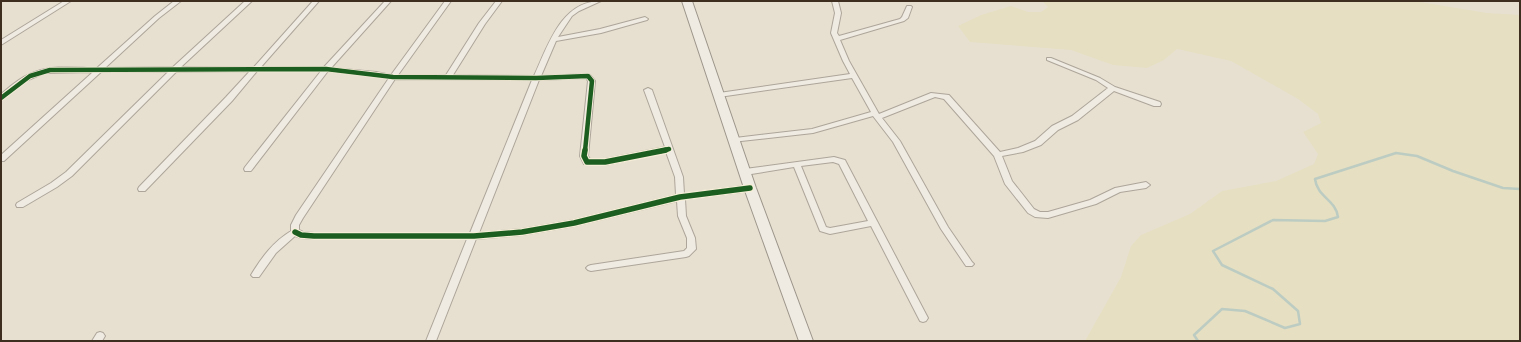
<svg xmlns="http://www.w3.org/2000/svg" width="1521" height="342" viewBox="0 0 1521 342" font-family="'Crimson Pro',serif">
	<rect width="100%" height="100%" fill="#e7e0d1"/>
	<!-- farmland -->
	<path fill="#e6dfc2" d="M1042 1H1414L1487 13 1520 15V341H1085L1121 277 1131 246 1141 235 1190 214 1222 191 1276 181 1314 164 1318 154 1303 132 1321 123 1318 114 1298 99 1231 61 1177 49 1164 60 1147 68 1113 65 1071 50 970 42 958 26 981 15 1011 6 1028 12H1041L1048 7Z"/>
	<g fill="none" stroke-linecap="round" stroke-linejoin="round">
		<!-- stream -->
		<path stroke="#bcccc2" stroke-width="2.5" d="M1198 341 1194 335 1222 309 1245 311 1285 328 1300 324 1298 311 1273 289 1222 265 1213 251 1273 220 1325 221 1338 217C1336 200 1317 197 1315 179L1396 153 1417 156 1453 171 1503 188 1520 189"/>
		<!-- street casing -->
		<g stroke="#ada599" stroke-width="2">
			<path id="street" d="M64 1H71L1 45V40Z
				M174 1H181L159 18 105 68 173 67 245 1H252L181 67H254L313 1H319L261 67H324L385 1H391L331 68 376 72 391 75 445 1H451L398 75H446L479 23 496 1H502L485 24 453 75 534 76C548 46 561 1 601 1L579 11 572 16 558 37 600 29 645 17 648 19 647 20 601 33 556 41 541 76 588 74 590 75 595 81 588 156 590 159H605L665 147 644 90 648 88 652 90 683 177 684 194 750 185 754 188 750 191 685 199 686 216 695 238 696 249 689 256 686 257 591 271 588 270 586 268 588 266 591 265 684 251 687 248V238L678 216 677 201 574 226 522 235 476 239 436 341H426L467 239H314L301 238 295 236 276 253 259 277H253L251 275C262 257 273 242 291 231V225L296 215 389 78 328 71 251 171H245L244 169 245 167 321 71H257L232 101 145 191H139L138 189 139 187 226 97 250 71 176 72 72 176 57 187 23 207H17L16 205 17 203 51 183 66 172 168 72H101L4 161H1V155L93 72 44 73 26 81 1 100V94C11 86 22 76 35 72 54 65 77 68 97 68L155 16ZM586 78 588 81 580 156 584 164 605 165 666 152 675 177 676 195 574 220 522 229 479 233 539 80ZM395 79 532 80 470 233H314L303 232 299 230V225L303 218Z
				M832 1H838L841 13 837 33 839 36 900 19 902 17 907 6H911L912 7 908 18 904 21 840 40 849 61 879 114 931 93 949 95 1000 152 1018 148 1035 141 1052 126 1072 116 1108 88 1096 80 1047 60V58H1051L1100 78 1115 87 1160 102 1161 104 1160 106H1154L1114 91 1078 120 1058 130 1041 145 1023 152 1002 156 1012 181 1034 209 1040 212H1048L1090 200 1115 188 1146 182 1150 185 1146 188 1120 192 1096 204 1048 218 1035 217 1028 213 1005 184 994 156 944 99 935 97 882 118 900 141 948 227 972 262 974 264 972 266H966L941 229 893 142 873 116 813 133 732 142 731 140 735 138 812 129 871 112 852 78 719 97 715 95 719 93 850 74 843 61 831 33 835 13Z
				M834 157 845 160 846 162 928 318 926 321 923 322 920 321 871 226 830 234 820 231 794 167 745 175 741 172 745 169ZM833 162 839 164 868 221 830 228 826 227 801 166Z
				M100 332 103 333 105 336 102 341H92L97 333Z"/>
		</g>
		<!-- secondary casing -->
		<g stroke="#9c958a" stroke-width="2">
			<path id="secondary" d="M682 1H692L756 188 813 341H799L744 188Z"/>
		</g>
		<!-- street -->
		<use href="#street" fill="#efebe3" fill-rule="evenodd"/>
		<!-- secondary -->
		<use href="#secondary" fill="#efebe3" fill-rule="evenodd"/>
		<!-- cycleway-far1 casing -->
		<g stroke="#f7eed8" stroke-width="6">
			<path id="cycleway-far1" d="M1 98 30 76 50 70 326 69 393 77 536 78 588 76 592 81 585 151
				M661 151 669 149"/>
		</g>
		<!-- cycleway casing -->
		<g stroke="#f7eed8" stroke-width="8">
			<path id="cycleway" d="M585 150 584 156 587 162H605L666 150
				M295 232 301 235 314 236H474L522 232 574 223 680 197 750 188"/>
		</g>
		<!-- cycleway-far1 -->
		<use href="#cycleway-far1" stroke="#1b5e20" stroke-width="4.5"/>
		<!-- cycleway -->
		<use href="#cycleway" stroke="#1b5e20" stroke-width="5.5"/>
	</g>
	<!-- border -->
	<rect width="1521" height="342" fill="none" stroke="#3d2e20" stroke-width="4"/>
</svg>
